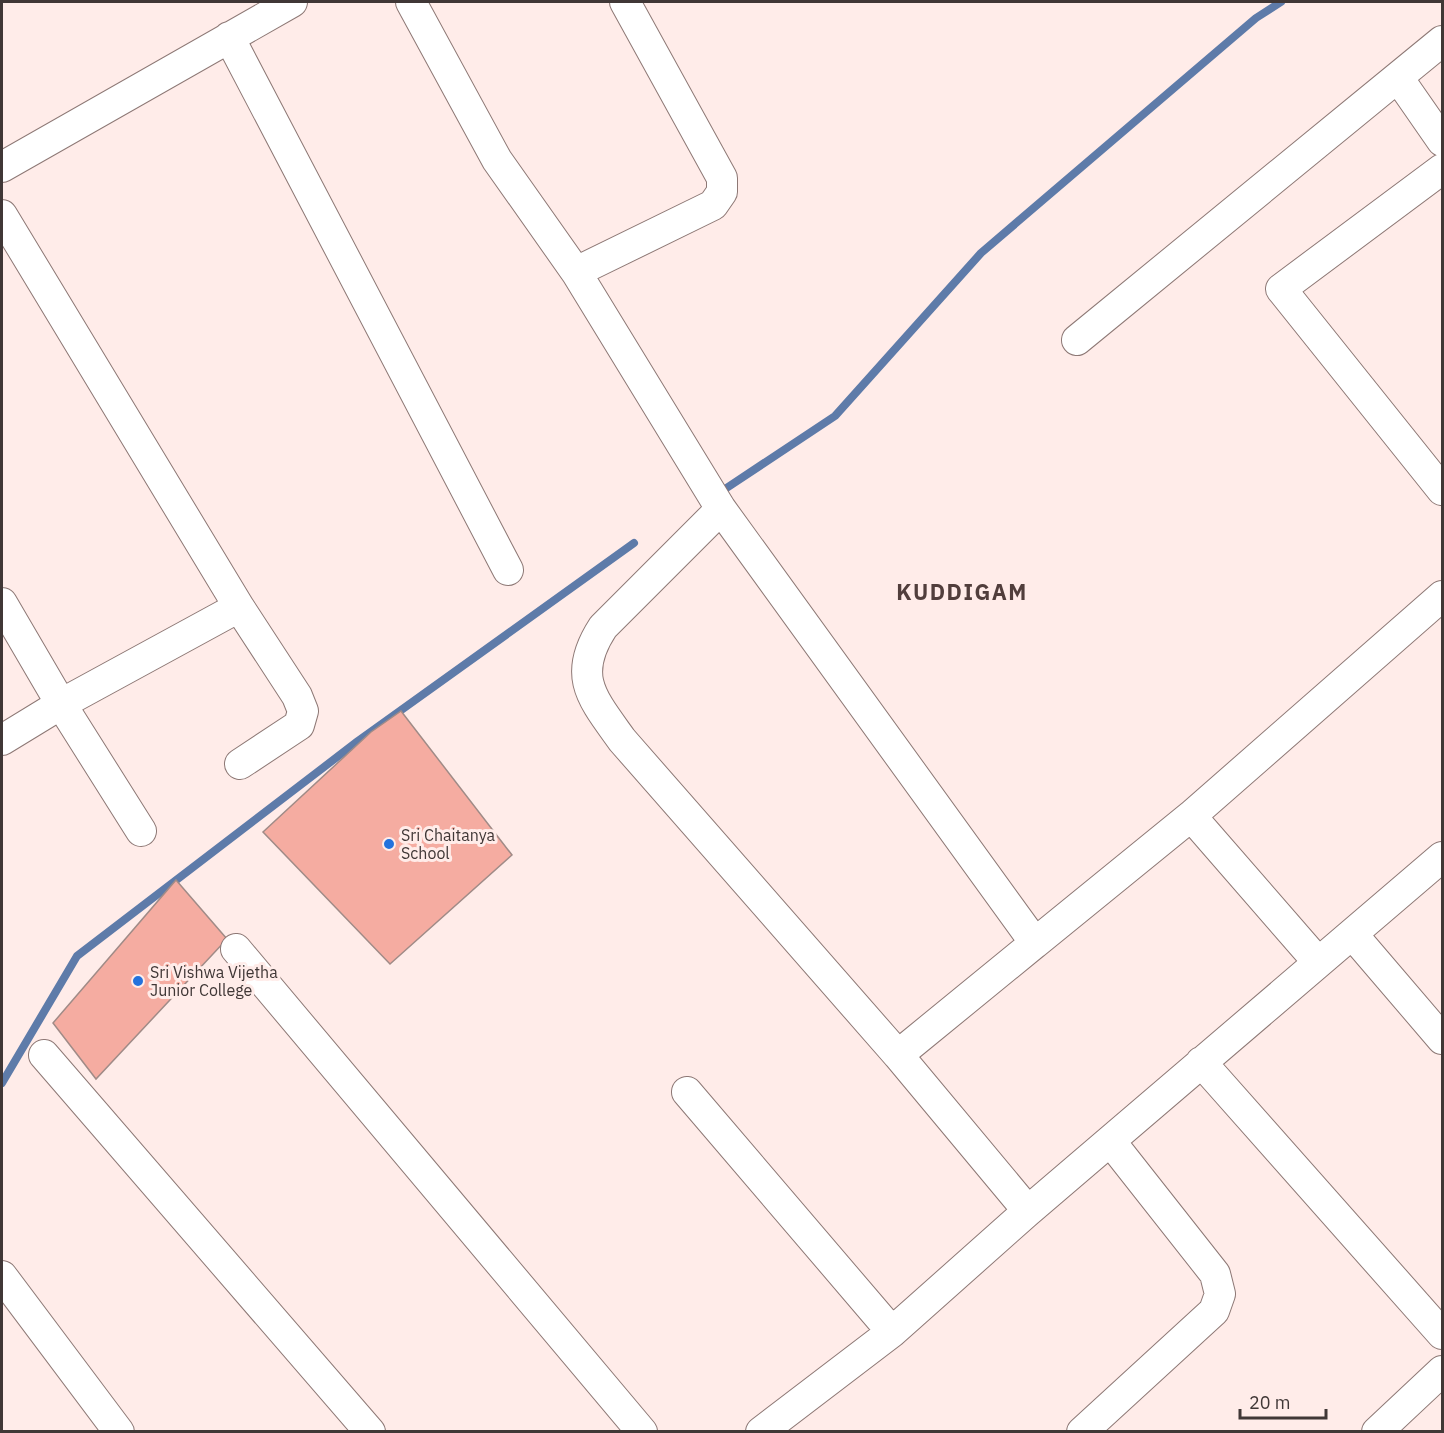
<svg xmlns="http://www.w3.org/2000/svg" width="1444" height="1433" viewBox="0 0 1444 1433" font-family="'IBM Plex Sans',sans-serif">
	<rect width="100%" height="100%" fill="#ffece9"/>
	<g fill="none" stroke-linecap="round" stroke-linejoin="round">
		<!-- stream -->
		<path stroke="#5e7ba9" stroke-width="8" d="M722 491 835 416 981 253 1256 18 1281 2
			M2 1083 77 956 358 741 634 543"/>
	</g>
	<!-- building -->
	<path fill="#f5aca1" stroke="#a08b87" stroke-width="1.5" d="M401 711 512 855 390 964 263 832 371 732Z
		M176 880 227 939 96 1079 53 1023Z"/>
	<g fill="none" stroke-linecap="round" stroke-linejoin="round">
		<!-- minor casing -->
		<g stroke="#8d7875" stroke-width="32">
			<path id="minor" d="M411 2 497 160 576 272 721 509 1035 943 898 1055 1028 1211 1442 857
				M229 37 508 570
				M1399 79 1442 141
				M2 167 292 2
				M1442 169 1281 289 1442 490
				M2 215 239 607 61 704 2 603
				M576 272 713 205 722 192V178L625 2
				M1077 340 1442 41
				M721 509 603 627C571 676 592 698 622 740L898 1055
				M239 607 297 696 303 711 299 725 240 764
				M2 740 61 704 141 831
				M1191 816 1442 596
				M1353 935 1442 1039
				M1035 943 1191 816 1318 962
				M236 949 642 1432
				M44 1055 370 1432
				M1201 1062 1442 1334
				M687 1092 892 1332
				M2 1276 119 1432
				M761 1432 892 1332 1028 1211
				M1082 1432 1214 1311 1220 1294 1215 1274 1111 1142
				M1377 1432 1442 1371"/>
		</g>
		<!-- minor -->
		<use href="#minor" stroke="#fff" stroke-width="30"/>
	</g>
	<!-- markers -->
	<g fill="#2372dd" stroke="#ffece9" stroke-width="2">
		<circle cx="389" cy="844" r="6"/>
		<circle cx="138" cy="981" r="6"/>
	</g>
	<g text-anchor="middle" dominant-baseline="central" stroke-width="6" stroke-linejoin="round" paint-order="stroke">
		<!-- poi labels -->
		<g font-size="16" fill="#403736" stroke="#ffece9" text-anchor="start">
			<text x="401" y="835">Sri Chaitanya<tspan x="401" dy="18">School</tspan></text>
			<text x="150" y="972">Sri Vishwa Vijetha<tspan x="150" dy="18">Junior College</tspan></text>
		</g>
		<!-- district labels -->
		<g font-size="22" font-weight="bold" letter-spacing="1.5" fill="#513e3c" stroke="#ffece9">
			<text x="962" y="591">KUDDIGAM</text>
		</g>
	</g>
	<!-- border -->
	<rect width="1444" height="1433" fill="none" stroke="#403736" stroke-width="6"/>
	<!-- scale -->
	<path d="M1240 1409v9h86v-9" fill="none" stroke="#403736" stroke-width="3"/>
	<text x="1249" y="1409" font-size="18" fill="#403736" stroke="#ffece9" stroke-width="4.5" paint-order="stroke">20 m</text>
</svg>
